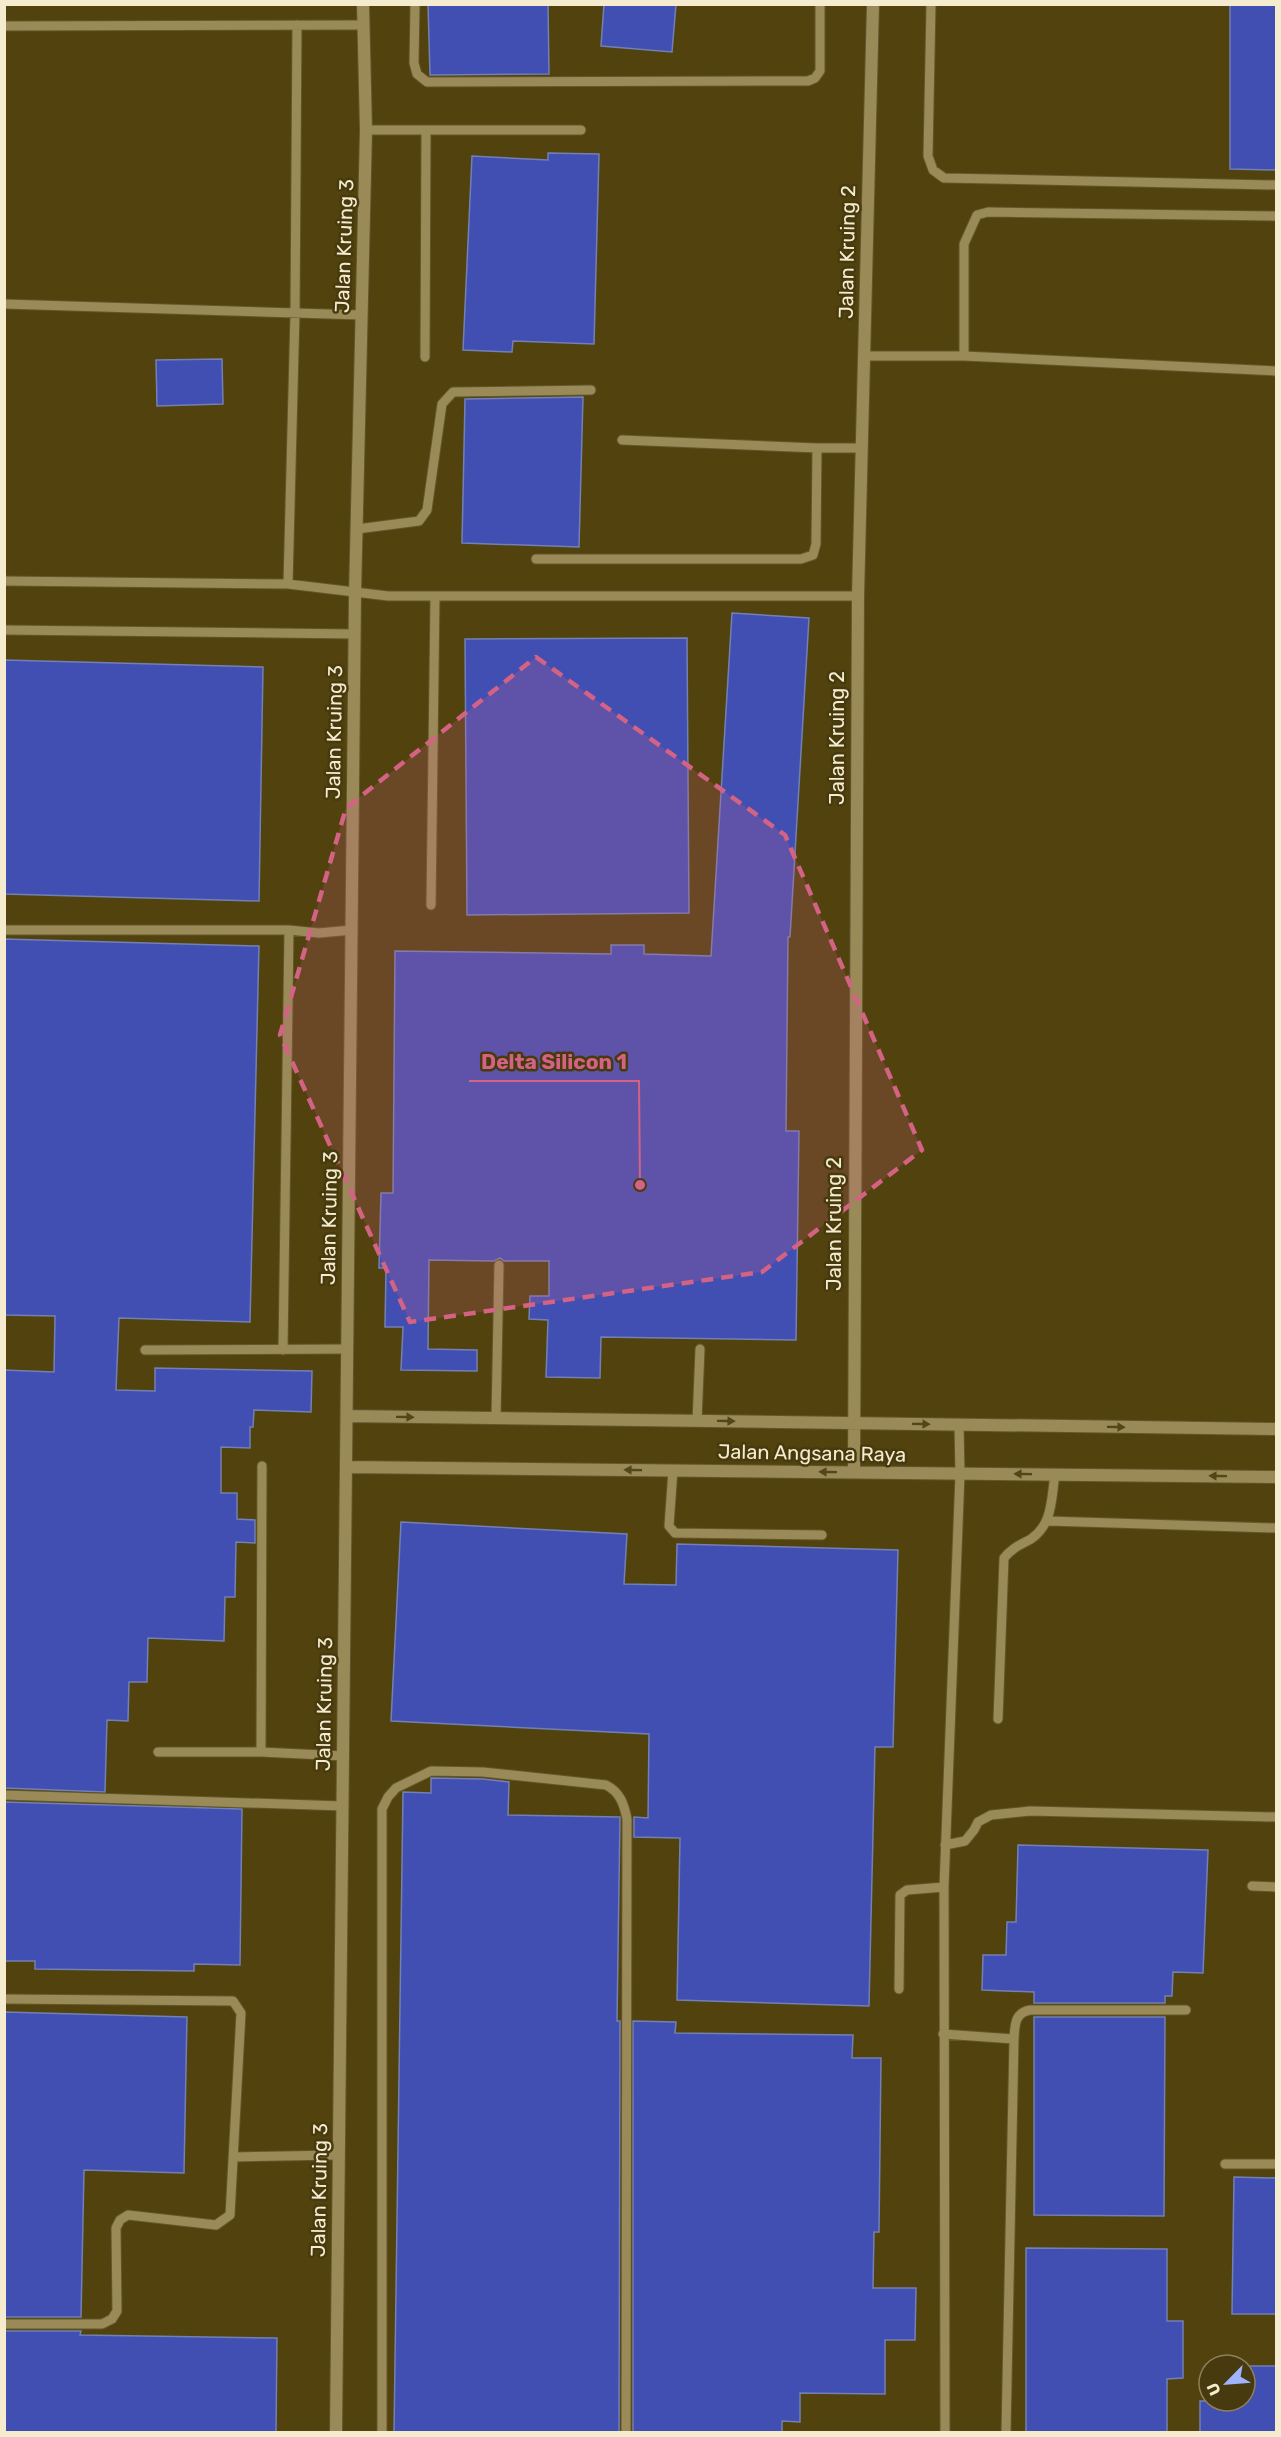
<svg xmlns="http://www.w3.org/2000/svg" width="1281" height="2437" viewBox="0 0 1281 2437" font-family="Rubik,sans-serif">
	<rect width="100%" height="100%" fill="#473a0e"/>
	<!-- built -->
	<path fill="#51420e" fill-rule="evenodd" d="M5 5H1276V2432H5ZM1209 2365H1245V2401H1209Z"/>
	<!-- building -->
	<path fill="#414fb2" stroke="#7380b3" stroke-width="1.5" d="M428 4H548L549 74 430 75Z
		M604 4H676L672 52 601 46Z
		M1230 4H1276V170L1230 169Z
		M548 153 599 154 594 344 513 341 512 352 463 350 472 156 548 160Z
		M222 359 223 404 157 406 156 360Z
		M583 397 579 547 462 543 465 399Z
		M732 613 809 618 790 937H788L786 1131H799L796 1340 601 1337 600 1378 546 1377 548 1320 529 1319 530 1296H549V1261H504L500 1258 494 1261 429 1260 428 1349 477 1350V1371L401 1370 403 1327H385L386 1268H379L381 1193H393L395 951 611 954V945H644V954L711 956Z
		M687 638 689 913 467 915 465 639Z
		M4 660 263 667 259 901 4 894Z
		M4 939 259 946 250 1322 119 1318 116 1390 155 1391V1368L312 1371 311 1412 254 1410 253 1427H250V1448L221 1447V1493H237V1519L255 1520V1543L236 1542 235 1597H225L224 1641 148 1638 147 1682H129L128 1721 107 1720 105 1792 4 1788V1370L54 1372 55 1316 4 1315Z
		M401 1522 627 1534 624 1584 676 1585 677 1544 898 1550 893 1747H875L869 2006 677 2000 680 1838 634 1837V1817L648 1818 649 1734 391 1721Z
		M431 1778 483 1779 509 1782 508 1815 620 1817 617 2021H620L619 2433H394L403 1792 431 1793Z
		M4 1802 242 1809 240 1965 194 1964V1971L35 1969V1961H4Z
		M1018 1845 1208 1850 1203 1973 1173 1972 1172 1996H1165V2003H1034V1992L982 1990 983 1955H1006L1007 1922H1016Z
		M4 2012 187 2017 184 2173 84 2170 81 2317H4Z
		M1034 2017H1165L1164 2216 1034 2215Z
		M633 2021 676 2022 675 2033 853 2035 852 2058H881L879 2232H874L873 2288H916L915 2340H885V2394L800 2393V2422L782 2421V2433H633Z
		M1234 2177 1276 2178V2314H1232Z
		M1026 2248 1167 2249V2321H1183V2378L1167 2379V2433H1026Z
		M4 2331H81L80 2335 277 2338 276 2433H4Z
		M1245 2366H1276V2433H1200V2401H1245Z"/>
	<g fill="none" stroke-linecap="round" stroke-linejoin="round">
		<!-- lane casing -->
		<g stroke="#63562d" stroke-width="11">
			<path id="lane" d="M415 4 414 63 417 74 427 82 808 81 815 78 820 71V4
				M931 4 928 156 933 170 944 178 1276 185
				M4 26 363 25
				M366 130H581
				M4 304 361 315
				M864 356H964L1276 371
				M964 356V244L977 215 988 212 1276 216
				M425 357 426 130
				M622 440 817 448H862
				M357 529 419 521 427 510 442 404 453 392 591 390
				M536 559H801L813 555 816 544 817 448
				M4 581 288 584 388 596H858
				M288 584 295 313 297 25
				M4 630 355 634
				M431 905 435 597
				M4 930H289L319 933 352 930
				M145 1350 347 1349
				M283 1350 289 930
				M496 1418 499 1265
				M697 1421 700 1349
				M673 1470 669 1526 675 1533 822 1535
				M1048 1521 1276 1528
				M998 1719 1004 1558C1012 1548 1020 1545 1031 1539 1053 1524 1051 1499 1055 1475
				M158 1752H261L344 1756
				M261 1752 262 1466
				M4 1795 343 1806
				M945 1845 965 1841 974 1830 978 1822 991 1815 1030 1811 1276 1817
				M1252 1886 1276 1887
				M899 1989 900 1895 907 1890 944 1887
				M4 1999 233 2001 241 2013 230 2215 216 2225 128 2215 120 2220 116 2228 117 2311 112 2319 102 2324H4
				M943 2034 1014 2039C1015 2026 1014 2013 1030 2010H1186
				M233 2157 339 2155
				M1225 2164H1276
				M382 2432V1809L388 1797 396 1788 431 1771 483 1772 606 1785C620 1792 624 1804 627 1819L626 2432
				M945 2432 944 1887 960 1474 959 1425
				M1006 2432 1014 2039"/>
		</g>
		<!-- street casing -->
		<g stroke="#63562d" stroke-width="14">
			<path id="street" d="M347 1416 1276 1429
				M346 1467 1276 1477
				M854 1472 858 596 873 4
				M336 2432 355 594 366 130 363 4"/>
		</g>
		<!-- lane -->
		<use href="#lane" stroke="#998a57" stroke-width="9"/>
		<!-- street -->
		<use href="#street" stroke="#998a57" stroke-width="12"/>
	</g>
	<!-- one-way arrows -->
	<defs><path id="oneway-solid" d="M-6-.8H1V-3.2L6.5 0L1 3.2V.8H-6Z" transform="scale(1.5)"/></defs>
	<g fill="#534619">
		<use href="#oneway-solid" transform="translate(405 1417) rotate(1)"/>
		<use href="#oneway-solid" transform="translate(726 1421) rotate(1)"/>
		<use href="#oneway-solid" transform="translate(921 1424) rotate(1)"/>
		<use href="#oneway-solid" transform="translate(1116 1427) rotate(1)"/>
		<use href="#oneway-solid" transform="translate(633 1470) rotate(-179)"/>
		<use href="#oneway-solid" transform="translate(828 1472) rotate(-179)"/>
		<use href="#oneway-solid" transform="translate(1023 1474) rotate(-179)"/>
		<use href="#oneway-solid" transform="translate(1218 1476) rotate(-179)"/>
	</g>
	<!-- marked area -->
	<path fill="#d46284" fill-opacity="0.2" stroke="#d46284" stroke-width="4.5" stroke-dasharray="12 8" stroke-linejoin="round" d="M536 657 785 835 922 1150 762 1272 410 1322 280 1035 346 808Z"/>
	<g text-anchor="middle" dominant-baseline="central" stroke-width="5" stroke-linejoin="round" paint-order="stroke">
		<!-- street labels -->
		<g font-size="20" fill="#f5eccf" stroke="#473a0e">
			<text transform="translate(344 246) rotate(-88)">Jalan Kruing 3</text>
			<text transform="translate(847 252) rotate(-89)">Jalan Kruing 2</text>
			<text transform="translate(334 732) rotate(-89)">Jalan Kruing 3</text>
			<text transform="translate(837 738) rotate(-90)">Jalan Kruing 2</text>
			<text transform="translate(329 1218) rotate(-89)">Jalan Kruing 3</text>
			<text transform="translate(834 1224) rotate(-90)">Jalan Kruing 2</text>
			<text transform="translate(812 1453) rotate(1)">Jalan Angsana Raya</text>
			<text transform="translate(324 1704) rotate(-89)">Jalan Kruing 3</text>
			<text transform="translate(319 2190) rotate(-89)">Jalan Kruing 3</text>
		</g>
	</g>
	<!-- callouts -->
	<path fill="none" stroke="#d46284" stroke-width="2" d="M640 1185L639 1081H469"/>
	<circle fill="#d46284" stroke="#473a0e" stroke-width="2" cx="640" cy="1185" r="6"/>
	<g font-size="21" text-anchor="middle" font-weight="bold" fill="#d46284" stroke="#473a0e" stroke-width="5" stroke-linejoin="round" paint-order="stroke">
		<text x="554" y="1069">Delta Silicon 1</text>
	</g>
	<!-- border -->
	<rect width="1281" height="2437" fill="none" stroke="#f5eccf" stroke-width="12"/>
	<!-- north arrow -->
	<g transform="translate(1227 2383) rotate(245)"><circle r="28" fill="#473a0e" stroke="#8d815b" stroke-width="1.5"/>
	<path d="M0-4.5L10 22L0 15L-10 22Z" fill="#a0b3fd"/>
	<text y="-9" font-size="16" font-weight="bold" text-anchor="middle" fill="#f5eccf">U</text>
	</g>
</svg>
